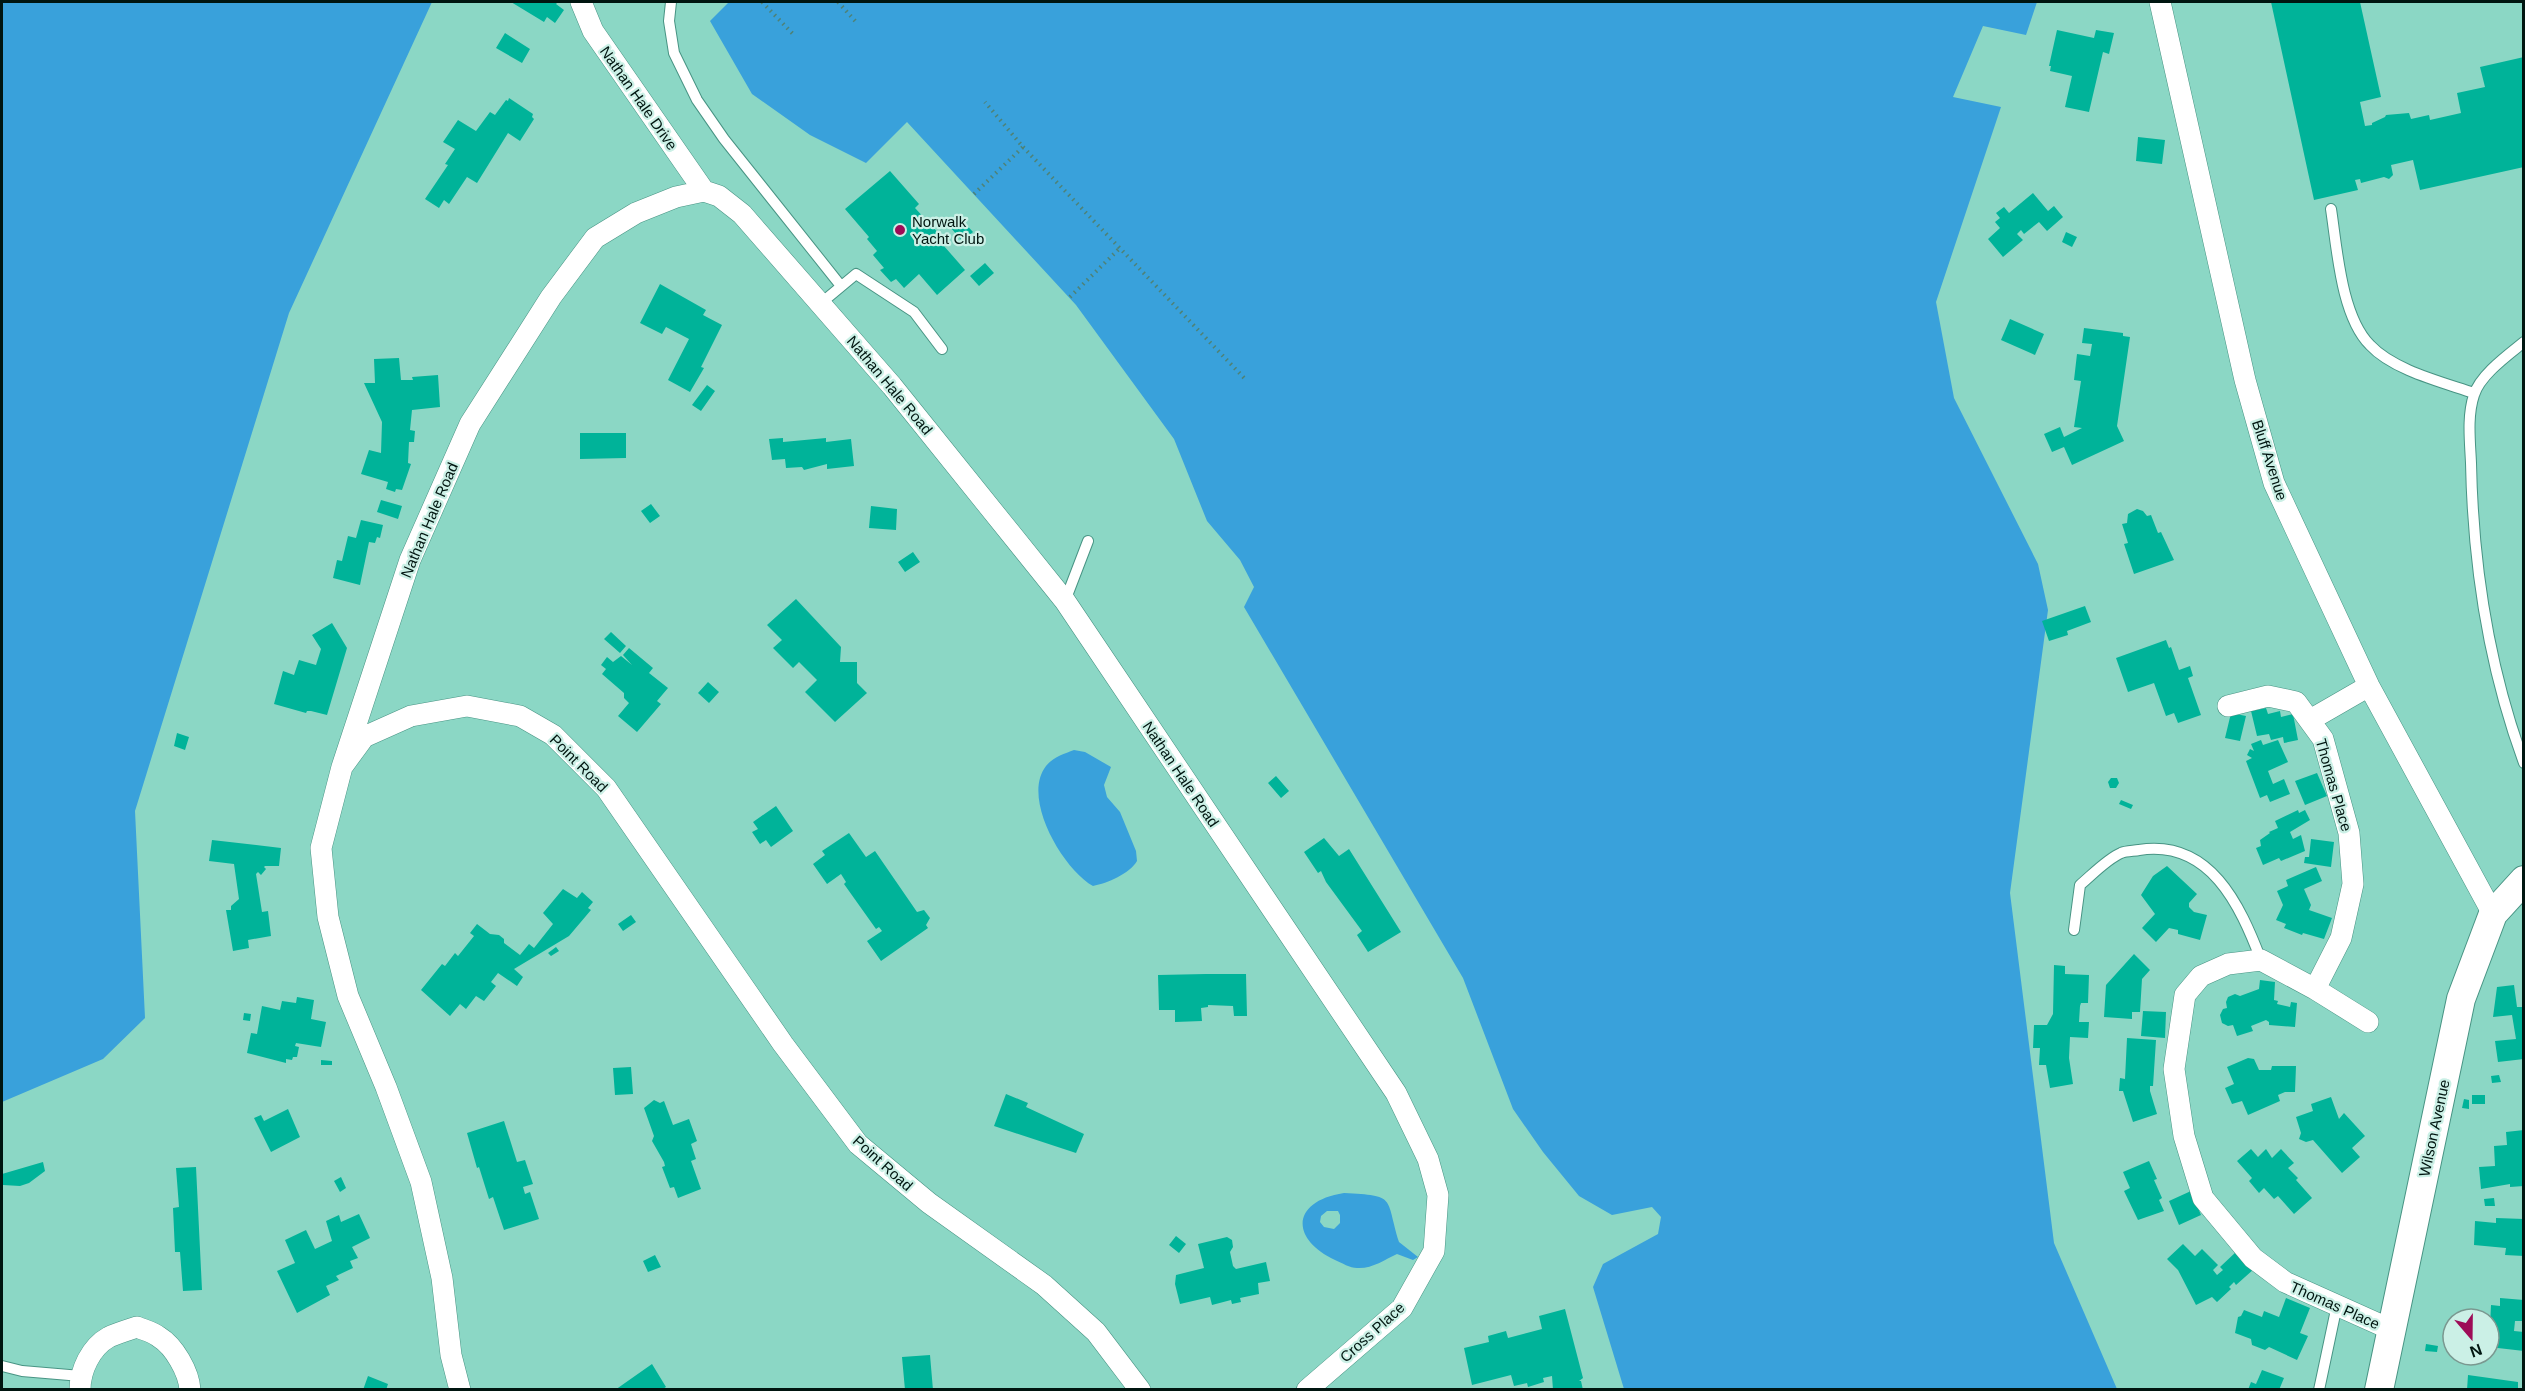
<svg xmlns="http://www.w3.org/2000/svg" width="2525" height="1391" viewBox="0 0 2525 1391" font-family="Arial,sans-serif">
	<rect width="100%" height="100%" fill="#8bd7c5"/>
	<!-- water -->
	<path fill="#39a1db" fill-rule="evenodd" d="M2 2H432L289 313 135 811 145 1018 103 1059 2 1102Z
		M729 2H2037L2026 35 1983 26 1953 97 2001 107 1936 302 1954 398 2038 564 2048 610 2010 893 2054 1243 2117 1389H1624L1593 1287 1603 1264 1658 1234 1661 1217 1652 1207 1612 1215 1579 1196 1543 1152 1513 1109 1463 978 1244 607 1254 587 1240 560 1207 521 1174 439 1076 305 907 122 866 163 810 135 752 94 710 21Z
		M1074 750 1085 752 1111 767 1104 785 1107 797 1120 812 1136 851 1137 861C1129 874 1108 883 1093 886 1063 869 1021 798 1046 766 1053 757 1064 754 1074 750Z
		M1344 1193C1397 1196 1385 1196 1399 1242L1418 1257 1413 1260 1397 1254C1384 1260 1372 1269 1357 1268 1350 1268 1342 1263 1335 1260 1289 1238 1292 1201 1344 1193ZM1327 1211H1338L1340 1215V1223L1334 1229 1324 1227 1320 1222 1321 1216Z"/>
	<!-- building -->
	<path fill="#00b399" d="M511 2H558L556 4 564 10 555 23 547 17 544 22Z
		M2271 2H2360L2381 97 2360 102 2365 126 2372 125V123L2385 117 2386 115 2409 113 2411 119 2429 115 2430 120 2461 113 2457 93 2485 87 2480 67 2524 57V167L2420 190 2413 160 2391 165 2393 175 2389 179 2384 177 2361 183 2360 179 2355 180 2358 190 2314 200Z
		M2057 30 2094 38 2096 30 2114 33 2109 54 2103 52 2089 112 2065 107 2072 76 2050 71 2051 66H2049Z
		M505 33 530 49 522 63 496 48Z
		M509 98 533 114 532 117 534 119 520 141 508 133 477 183 467 177 449 204 444 200 439 208 425 199 448 165 445 164 455 149 443 142 458 120 476 131 490 112 495 115 506 100 508 101Z
		M2138 137 2165 140 2162 164 2136 161Z
		M890 171 919 204 915 208 942 237 946 245 944 246 965 270 937 295 919 274 904 288 896 279 891 282 880 270 884 268 873 255 877 251 867 239 869 237 845 209Z
		M2033 193 2048 211 2054 206 2063 217 2047 231 2039 222 2024 234 2021 230 2017 234 2023 240 2003 257 1988 239 2000 228 1995 222 2000 218 1996 213 2004 207 2009 213Z
		M961 219 973 232 962 241 951 228Z
		M2066 232 2077 237 2072 247 2062 242Z
		M985 263 994 273 979 286 970 276Z
		M660 284 706 310 703 315 722 325 701 367 704 368 690 392 668 380 689 339 666 327 662 334 640 323Z
		M2010 319 2044 334 2035 355 2001 340Z
		M2084 328 2123 333V336L2130 337 2117 426 2124 441 2072 465 2064 447 2052 452 2044 434 2060 427 2064 437 2082 428 2074 427 2081 381 2074 380 2077 354 2090 356 2092 344 2082 343Z
		M399 358 401 380H413L412 377 438 375 440 407 412 410 410 430 415 431 414 442H409L408 463 411 464 402 490 396 489 395 492 386 489 388 482 361 474 369 450 381 453 382 422 364 383H375L374 359Z
		M707 385 715 391 701 411 692 405Z
		M580 433H626V458L580 459Z
		M783 438V442L826 438V442L851 439 854 466 827 469V464L804 470 802 467 786 468 785 459 772 460 769 439Z
		M381 500 402 506 398 519 377 512Z
		M651 504 660 516 650 523 641 511Z
		M871 506 897 509 896 530 869 528Z
		M2137 509 2143 511 2147 516 2151 515 2158 533 2161 532 2174 560 2134 574 2124 544 2128 543 2122 524 2127 523 2128 514Z
		M361 520 383 525 380 538 377 537 375 543 369 542 360 585 333 578 337 560 342 561 348 536 356 538Z
		M913 552 920 562 905 572 898 562Z
		M796 599 841 647 840 662H857V683L867 693 835 722 805 692 817 680 799 662 793 668 773 648 782 640 767 625Z
		M2085 606 2091 622 2067 631 2068 635 2049 641 2042 621Z
		M332 623 347 648 327 715 311 711H307L306 713 274 704 283 671 294 675 299 660 316 665 321 649 312 635Z
		M611 632 626 646 620 653 604 639Z
		M2166 640 2169 648 2171 647 2179 670 2190 666 2193 676 2188 678 2201 715 2178 723 2174 713 2166 716 2154 683 2128 692 2116 658Z
		M629 648 653 668 649 673 668 688 657 701 661 704 637 732 618 716 629 703 624 698V693L602 674 606 669 601 665 607 657 613 662 621 656 632 665 623 655Z
		M708 682 719 692 709 703 698 693Z
		M2266 708 2268 714 2280 711 2281 717 2293 714 2298 740 2284 743 2283 737 2271 740 2269 734 2257 736 2251 711Z
		M2231 713 2246 716 2240 741 2225 738Z
		M177 733 189 737 185 750 174 746Z
		M2261 740 2263 745 2278 740 2288 762 2268 771 2273 784 2284 779 2290 794 2270 802 2267 795 2260 798 2246 761 2252 758 2247 755 2250 749 2254 751 2251 744Z
		M2317 773 2327 796 2305 805 2295 781Z
		M1276 776 1289 791 1281 798 1268 783Z
		M2111 778H2117L2119 783 2116 788H2110L2108 782Z
		M2121 800 2133 805 2131 809 2119 804Z
		M776 806 793 831 771 847 766 840 760 844 752 832 758 829 753 822Z
		M2298 810 2299 813 2305 810 2310 820 2290 832 2293 839 2301 835 2305 851 2281 861 2279 858 2263 865 2256 848 2261 846 2260 840 2270 833 2269 832 2278 828 2275 821Z
		M849 833 866 857 875 851 917 912 924 910 930 918 926 925 928 928 881 961 867 941 882 931 879 927 876 929 844 884 846 882 841 874 827 884 813 864 825 855 822 851Z
		M1324 838 1339 856 1349 849 1401 932 1368 952 1357 935 1362 931 1326 882 1321 871 1318 873 1304 852Z
		M2311 839 2334 842 2331 867 2304 863 2305 857H2309Z
		M212 840 281 848 279 866H265L264 867 266 869 261 875 258 872 256 874 262 912 268 911 271 936 248 940 249 948 233 951 226 910H231V906L239 899 234 864 209 861Z
		M2167 866 2197 894 2189 903V907L2194 912 2207 915 2200 940 2178 934V930L2169 928 2156 942 2142 928 2155 914 2141 895 2153 876Z
		M2316 867 2322 881 2304 889 2311 905 2309 910 2332 918 2324 939 2303 933 2302 935 2284 928 2286 924 2276 920 2283 905 2277 891 2288 886 2286 880Z
		M563 889 577 898 582 892 593 902 588 908 591 910 569 936 514 969 523 977 517 986 498 973 491 982 496 986 484 1001 476 996 466 1009 460 1004 450 1016 421 990 442 964 445 966 455 953 458 956 474 936 470 933 477 924 490 934 499 935 504 939V943L520 955 529 944 534 948 553 924 543 913Z
		M631 915 636 922 623 931 618 924Z
		M556 947 559 951 551 956 548 953Z
		M2134 954 2150 970 2142 979 2140 1012H2132V1019L2104 1017 2106 985Z
		M2054 965 2065 966V974L2089 975 2088 1003H2081L2080 1006 2079 1022H2089L2088 1038 2070 1037 2069 1058 2073 1084 2050 1088 2046 1065H2039L2040 1048H2033L2034 1025H2047L2053 1014Z
		M1206 974H1246L1247 1016H1234L1233 1006 1208 1005V1007L1201 1008 1202 1021 1175 1022V1010H1159L1158 975Z
		M2260 980 2275 982 2274 1000 2278 1001 2277 1004 2290 1007 2291 1002 2297 1003 2295 1027 2269 1025V1022L2266 1020 2251 1026 2253 1031 2237 1036 2233 1025 2228 1026 2222 1023 2220 1015 2223 1009 2227 1008 2226 1002 2228 997 2235 994 2240 996 2259 989Z
		M2514 985 2517 1007H2524V1059L2498 1062 2495 1041 2516 1039 2512 1015 2493 1017 2497 987Z
		M297 997 314 1000 311 1019 326 1022 321 1047 296 1043 295 1046 299 1047 297 1057H293L292 1060 286 1059V1063L247 1053 251 1033 257 1034 262 1006 280 1010 282 1001 296 1003Z
		M2143 1011 2166 1012 2165 1038 2141 1036Z
		M244 1013 251 1014 250 1021 243 1020Z
		M2127 1038 2156 1040 2153 1086H2150V1091L2157 1114 2133 1122 2123 1091H2119L2120 1078 2125 1079Z
		M2248 1058 2254 1059 2259 1070H2271L2272 1066H2296L2295 1092H2285L2278 1095 2280 1101 2248 1115 2242 1101 2232 1104 2225 1088 2234 1084 2227 1067Z
		M321 1060 332 1061V1065H321Z
		M631 1067 633 1094 615 1095 613 1068Z
		M2499 1075 2501 1082 2492 1083 2491 1076Z
		M1006 1094 1028 1103 1026 1107 1084 1134 1076 1153 994 1126Z
		M2472 1095H2485V1104H2472Z
		M2331 1097 2339 1119 2344 1113 2365 1136 2352 1148 2360 1157 2342 1173 2313 1140 2306 1142 2299 1139 2301 1133 2296 1117 2313 1111 2311 1104Z
		M2464 1099 2469 1100V1109L2462 1108Z
		M654 1100 660 1103 664 1101 673 1125 689 1119 697 1141 691 1144 696 1159 691 1161 701 1189 678 1198 674 1187 670 1188 662 1167 665 1166 664 1162 652 1141 654 1136 644 1108Z
		M288 1109 300 1137 271 1152 254 1118 261 1115 264 1121Z
		M504 1121 517 1162 525 1160 533 1184 523 1187 525 1194 530 1192 539 1219 504 1230 493 1197 489 1199 479 1167 477 1168 467 1133Z
		M2524 1130V1186L2510 1187V1184L2481 1189 2479 1167 2495 1166 2494 1146 2507 1145 2506 1132Z
		M2251 1149 2258 1157 2266 1149 2272 1158 2281 1149 2294 1163 2288 1168 2298 1178 2296 1180 2312 1198 2294 1214 2278 1196 2274 1199 2264 1188 2259 1193 2249 1181 2252 1178 2237 1161Z
		M2149 1161 2157 1179 2154 1180 2162 1198 2159 1200 2164 1211 2138 1220 2124 1191 2130 1188 2123 1172Z
		M43 1162 45 1171 29 1183 20 1186 3 1185 2 1174Z
		M196 1167 202 1290 183 1291 180 1252H175L173 1208 179 1207 176 1168Z
		M341 1177 346 1188 340 1192 334 1181Z
		M2191 1191 2201 1215 2179 1225 2169 1201Z
		M2494 1198 2495 1206H2485L2484 1199Z
		M359 1214 370 1238 352 1247 358 1258 350 1261 353 1268 336 1276 339 1280 326 1286 330 1295 297 1313 277 1271 295 1263 285 1240 306 1230 315 1249 332 1241 326 1221 339 1215 341 1222Z
		M2496 1218 2524 1219V1256L2505 1255 2506 1248 2474 1245 2475 1221 2496 1223Z
		M1176 1236 1186 1244 1179 1253 1169 1245Z
		M1227 1237 1232 1240 1233 1247 1230 1252 1233 1266 1236 1269 1266 1262 1270 1281 1258 1283 1259 1294 1240 1298 1241 1302 1232 1304 1231 1300 1212 1305 1210 1297 1180 1304 1175 1284 1176 1275 1204 1268 1198 1244Z
		M2183 1244 2195 1256 2202 1249 2218 1265 2213 1270 2217 1275 2223 1270 2220 1267 2237 1251 2254 1269 2236 1285 2234 1282 2229 1287 2231 1289 2217 1302 2212 1297 2196 1305 2178 1270 2167 1259Z
		M655 1255 661 1267 648 1272 643 1261Z
		M2286 1298 2310 1308 2300 1333 2308 1336 2297 1360 2269 1347 2265 1350 2252 1345 2251 1339 2235 1333 2238 1317 2241 1316 2244 1310 2262 1317 2264 1311 2279 1317Z
		M2500 1298 2524 1300V1321H2515L2514 1331 2524 1332V1351L2489 1347 2491 1305 2500 1306Z
		M1565 1309 1583 1378 1579 1381H1581L1583 1390H1553L1552 1376 1543 1378 1544 1382 1528 1387 1527 1383 1514 1386 1511 1375 1472 1385 1464 1348 1489 1342 1488 1336 1506 1331 1508 1338 1542 1329 1539 1316Z
		M2426 1344 2438 1346 2437 1352 2425 1351Z
		M930 1355 933 1390H905L902 1357Z
		M652 1364 666 1387 661 1390H615Z
		M2262 1370 2284 1378 2279 1390H2248L2251 1382 2256 1384Z
		M2468 1375 2518 1382V1390H2467Z
		M368 1376 388 1384 386 1390H363Z"/>
	<g fill="none" stroke-linecap="round" stroke-linejoin="round">
		<!-- lane casing -->
		<g stroke="#489484" stroke-width="12">
			<path id="lane" d="M671 2 669 21 674 53 697 100 724 139 841 286
				M2331 209C2337 248 2341 316 2370 345 2393 370 2442 382 2474 393
				M820 304 856 274 914 312 942 349
				M2524 342C2508 355 2480 375 2474 395 2467 416 2470 441 2471 463 2473 564 2489 668 2524 763
				M1065 601 1088 541
				M2074 930 2080 885C2092 875 2107 859 2121 853 2126 851 2134 851 2139 850 2210 839 2240 905 2261 960
				M2 1366 22 1371 81 1376
				M2319 1390 2337 1305"/>
		</g>
		<!-- street casing -->
		<g stroke="#489484" stroke-width="22">
			<path id="street" d="M581 2 593 31 704 191
				M2160 2 2245 380 2274 483 2369 686 2493 914
				M2228 706 2268 696 2296 702 2323 739 2349 833 2353 884 2341 938 2315 989
				M2310 720 2369 686
				M342 767 410 560 470 424 551 297 595 238 636 213 676 197 704 191 719 196 742 214 892 386 1065 601 1396 1093 1428 1159 1438 1195 1434 1251 1402 1308 1307 1390
				M2368 1022 2315 989 2261 960 2228 964 2201 976 2185 995 2174 1069 2184 1136 2203 1198 2253 1258 2285 1282 2392 1330
				M80 1390C80 1370 91 1347 109 1337 118 1333 128 1330 137 1327 144 1330 153 1332 159 1337 174 1346 189 1372 190 1390
				M460 1390 451 1355 442 1278 421 1182 386 1087 348 996 328 917 321 848 342 767 364 737 411 716 467 706 520 716 553 735 606 788 783 1044 858 1144 929 1203 1044 1285 1096 1332 1140 1390"/>
		</g>
		<!-- secondary casing -->
		<g stroke="#489484" stroke-width="30">
			<path id="secondary" d="M2379 1390 2461 999 2493 914 2524 880"/>
		</g>
		<!-- path -->
		<path stroke="#4e8276" stroke-width="4" stroke-dasharray="1.5 4.5" stroke-linecap="butt" d="M762 2 793 34
			M838 2 857 23
			M1023 147 1247 381
			M974 194 1023 147 985 102
			M1070 297 1120 248"/>
		<!-- lane -->
		<use href="#lane" stroke="#fff" stroke-width="10"/>
		<!-- street -->
		<use href="#street" stroke="#fff" stroke-width="21"/>
		<!-- secondary -->
		<use href="#secondary" stroke="#fff" stroke-width="28"/>
	</g>
	<!-- markers -->
	<circle fill="#9d0c57" stroke="#cbf0e6" stroke-width="2" cx="900" cy="230" r="6"/>
	<g text-anchor="middle" dominant-baseline="central" stroke-width="4.5" stroke-linejoin="round" paint-order="stroke">
		<!-- street labels -->
		<g font-size="15" fill="#001510" stroke="#cbf0e6">
			<text transform="translate(639 98) rotate(55)">Nathan Hale Drive</text>
			<text transform="translate(890 385) rotate(50)">Nathan Hale Road</text>
			<text transform="translate(2270 460) rotate(72)">Bluff Avenue</text>
			<text transform="translate(429 520) rotate(-67)">Nathan Hale Road</text>
			<text transform="translate(579 763) rotate(45)">Point Road</text>
			<text transform="translate(1181 774) rotate(56)">Nathan Hale Road</text>
			<text transform="translate(2334 785) rotate(74)">Thomas Place</text>
			<text transform="translate(2434 1128) rotate(-78)">Wilson Avenue</text>
			<text transform="translate(883 1163) rotate(42)">Point Road</text>
			<text transform="translate(2335 1305) rotate(24)">Thomas Place</text>
			<text transform="translate(1372 1332) rotate(-42)">Cross Place</text>
		</g>
		<!-- poi labels -->
		<g font-size="15" fill="#001510" stroke="#cbf0e6" text-anchor="start">
			<text x="912" y="221">Norwalk<tspan x="912" dy="17">Yacht Club</tspan></text>
		</g>
	</g>
	<!-- border -->
	<rect width="2525" height="1391" fill="none" stroke="#001510" stroke-width="6"/>
	<!-- north arrow -->
	<g transform="translate(2471 1337) rotate(160)"><circle r="28" fill="#cbf0e6" stroke="#7a9890" stroke-width="1.5"/>
	<path d="M0-4.5L10 22L0 15L-10 22Z" fill="#9d0c57"/>
	<text y="-9" font-size="16" font-weight="bold" text-anchor="middle" fill="#001510">N</text>
	</g>
</svg>
